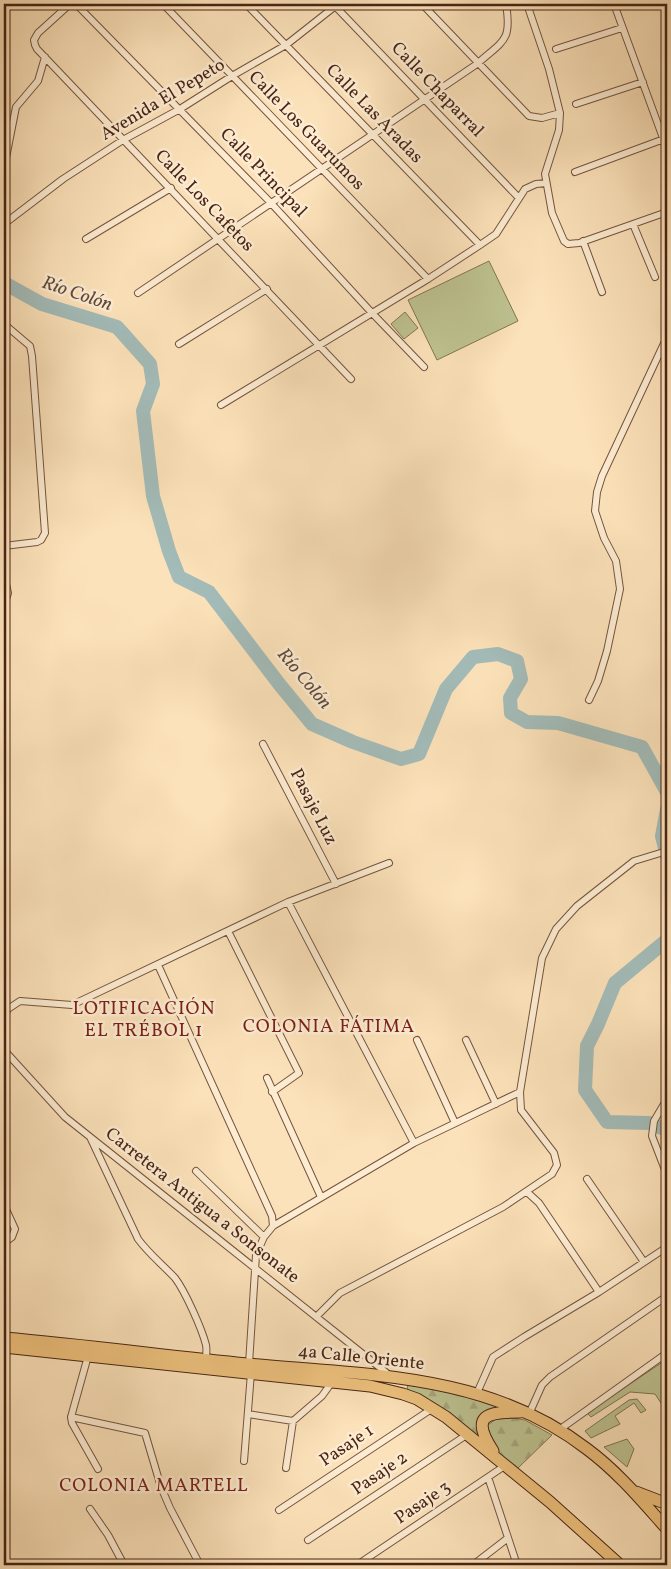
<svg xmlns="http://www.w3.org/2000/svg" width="671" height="1569" viewBox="0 0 671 1569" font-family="Vollkorn,serif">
	<defs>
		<pattern id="forest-firs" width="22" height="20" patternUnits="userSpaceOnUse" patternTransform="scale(1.25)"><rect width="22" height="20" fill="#bec391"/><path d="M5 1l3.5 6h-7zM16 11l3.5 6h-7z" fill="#a5a77c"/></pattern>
	</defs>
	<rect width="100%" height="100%" fill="#fce2ba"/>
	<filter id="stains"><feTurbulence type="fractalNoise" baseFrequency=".004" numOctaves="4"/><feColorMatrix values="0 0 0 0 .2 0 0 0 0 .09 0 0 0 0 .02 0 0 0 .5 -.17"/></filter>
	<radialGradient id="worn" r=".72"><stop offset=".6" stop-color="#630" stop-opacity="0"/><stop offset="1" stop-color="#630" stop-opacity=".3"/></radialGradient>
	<!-- green -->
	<path fill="#bec391" stroke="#837453" d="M489 261 518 321 437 360 408 300Z
		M405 312 418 328 404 339 391 324Z
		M667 1359V1412L655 1394 630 1392 591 1417 587 1413Z
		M637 1399 646 1410 641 1413 634 1403 615 1416 620 1424 591 1438 585 1431 629 1400Z
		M627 1439 634 1449 627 1467 604 1447Z"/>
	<!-- forest -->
	<path fill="url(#forest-firs)" stroke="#837453" d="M408 1385C439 1389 466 1396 496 1406L500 1411H491L482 1441 435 1405 407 1389Z
		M513 1418 525 1420 552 1435 516 1470 498 1456 488 1429V1425L496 1419Z"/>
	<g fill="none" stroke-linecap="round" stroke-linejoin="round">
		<!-- river -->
		<path stroke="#a3bcb9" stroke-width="14" d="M4 283 42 304 117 327 150 364 153 384 143 411 153 496 169 551 179 577 209 592 280 685 312 724 353 742 401 759 419 754 446 689 473 657 498 654 517 661 521 679 510 698 511 713 527 722 558 723 642 747 667 792
			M667 809 662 836 667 856
			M667 940 615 983 598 1024 587 1046 585 1090 607 1122 649 1123 667 1130"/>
		<!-- street casing -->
		<g stroke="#75543e" stroke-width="8">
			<path id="street" d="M70 4 38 33 34 40 35 45 37 49 351 379
				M76 4 271 203 372 313 424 367
				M163 4 428 279
				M246 4 480 245
				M422 4 529 116 542 118 560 113
				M527 4 549 69 560 113 559 130 545 174 552 213 564 241 568 244 579 243 667 212
				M614 4 667 149
				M334 5 518 197
				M556 49 622 28
				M576 104 643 82
				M4 168 16 107 38 81 45 57
				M575 172 664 139
				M4 224 63 179 123 140 180 109 232 76 286 45 338 4
				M633 224 655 277
				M86 239 171 188
				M583 241 602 292
				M4 263V275
				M138 293 477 64C504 40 512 41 506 4
				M4 324 30 346 32 356 45 533 41 540 37 542 4 546
				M179 344 267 289
				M221 405 428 279 480 245 496 234 525 189 536 184 546 183
				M4 575 8 593 6 599 4 600
				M589 700 598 681 607 651 620 589 616 561 604 538 595 511 597 492 602 476 667 337
				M263 744 336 884
				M288 902 414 1143
				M228 931 299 1073 272 1092
				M158 965 272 1216 273 1226
				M4 1016 8 1009 20 1001 72 1005 288 902 389 863
				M417 1040 455 1123
				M466 1040 496 1104
				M4 1050 65 1117 388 1374
				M267 1078 321 1197
				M667 1099 654 1121 652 1136 667 1175
				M91 1139 138 1239C149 1254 163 1265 175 1278 185 1291 202 1329 206 1345 207 1350 206 1355 206 1360
				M196 1171 264 1237
				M587 1179 644 1262
				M527 1192 539 1203 599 1292
				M4 1205 15 1229 12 1237 4 1243
				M316 1317 340 1293 503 1207 552 1174 557 1165 554 1153 521 1110 520 1092 542 958 556 929 577 906 634 861 667 851
				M88 1356 71 1417 145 1433 161 1487 170 1508 200 1565
				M249 1364 256 1255 264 1237 273 1226 414 1143 520 1092
				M477 1393 493 1357 524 1337 599 1292 667 1247
				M248 1414 293 1421
				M529 1414 542 1385 550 1377 667 1296
				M71 1417 72 1423 98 1469
				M559 1430 667 1353
				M244 1461 251 1373
				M286 1468 293 1421 322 1396 332 1382
				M488 1477 517 1565
				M90 1509 108 1535 124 1565
				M279 1510 433 1408
				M308 1540 468 1434
				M357 1565 506 1465
				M473 1565 508 1538"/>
		</g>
		<!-- highway casing -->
		<g stroke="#482415" stroke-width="13">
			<path id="highway" d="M4 1338C85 1345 167 1356 248 1364 366 1375 489 1373 587 1449 618 1472 642 1501 667 1529
				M4 1347 370 1386 403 1394 417 1399 446 1417 550 1502 620 1565
				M493 1451C470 1415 486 1412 520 1412
				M636 1492 667 1504"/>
		</g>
		<!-- street -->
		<use href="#street" stroke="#fdecd2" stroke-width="6"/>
		<!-- highway -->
		<use href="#highway" stroke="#eec17d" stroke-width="11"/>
	</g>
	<g text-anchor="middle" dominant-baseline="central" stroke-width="5" stroke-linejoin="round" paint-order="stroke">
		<!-- street labels -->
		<g font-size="18" fill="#482415" stroke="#fdecd2">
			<text transform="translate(437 90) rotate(46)">Calle Chaparral</text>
			<text transform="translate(163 100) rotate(-31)">Avenida El Pepeto</text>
			<text transform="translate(374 114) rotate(46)">Calle Las Aradas</text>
			<text transform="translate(306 131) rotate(46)">Calle Los Guarumos</text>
			<text transform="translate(263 173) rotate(46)">Calle Principal</text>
			<text transform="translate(204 201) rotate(46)">Calle Los Cafetos</text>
			<text transform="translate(313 807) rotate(63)">Pasaje Luz</text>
			<text transform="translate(202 1206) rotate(38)">Carretera Antigua a Sonsonate</text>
			<text transform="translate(361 1358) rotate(6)">4a Calle Oriente</text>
			<text transform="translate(347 1446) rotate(-34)">Pasaje 1</text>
			<text transform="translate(380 1474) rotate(-34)">Pasaje 2</text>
			<text transform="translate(423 1503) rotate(-34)">Pasaje 3</text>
		</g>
		<!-- water labels -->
		<g font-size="19" font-style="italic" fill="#5f4a3e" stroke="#fdecd2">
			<text transform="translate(77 294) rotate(19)">Río Colón</text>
			<text transform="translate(304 679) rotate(50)">Río Colón</text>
		</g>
		<!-- neighbourhood labels -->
		<g font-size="19" letter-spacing="1" fill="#7a1f14" stroke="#fdecd2">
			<text x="144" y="1009">LOTIFICACIÓN<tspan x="144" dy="22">EL TRÉBOL 1</tspan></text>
			<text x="329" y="1027">COLONIA FÁTIMA</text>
			<text x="154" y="1486">COLONIA MARTELL</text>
		</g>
	</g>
	<!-- margin -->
	<rect width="671" height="1569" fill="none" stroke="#fce2ba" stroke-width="20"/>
	<rect x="5" y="5" width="661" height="1559" fill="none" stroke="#482415" stroke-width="2.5"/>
	<rect x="10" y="10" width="651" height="1549" fill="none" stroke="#482415"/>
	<rect width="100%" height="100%" filter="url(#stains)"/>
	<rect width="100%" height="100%" fill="url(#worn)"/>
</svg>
